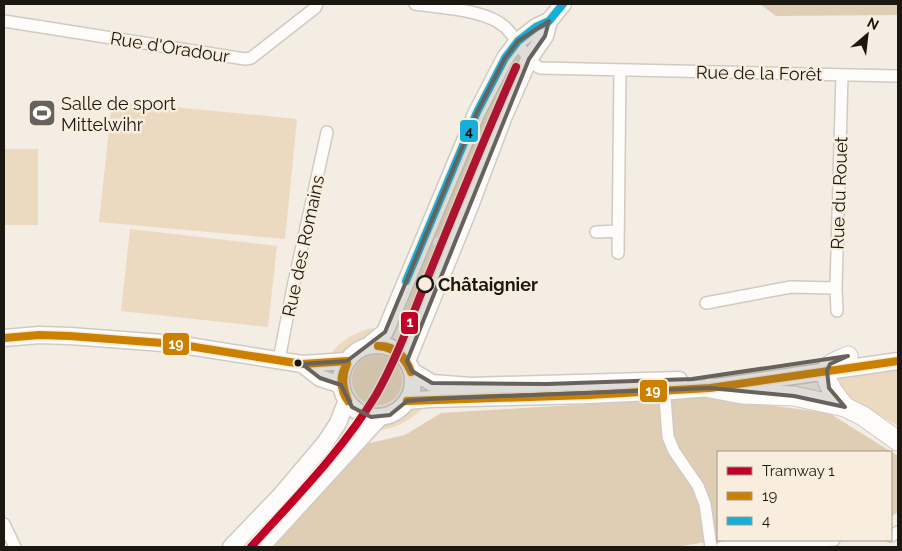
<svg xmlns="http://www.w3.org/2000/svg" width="902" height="551" font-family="Raleway,sans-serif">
<rect width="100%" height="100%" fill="#f3ede4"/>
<path fill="#ebdac0" d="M516 54 522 60 454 230 451 229 446 241 431 235 481 114Z
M112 101 297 119 285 239 99 222Z
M4 149H38V225H4Z
M130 229 277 246 268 327 121 311Z
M432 244 443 248 408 331 398 327Z
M375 328 379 329C370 336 341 356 331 354 340 340 358 330 375 328Z
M352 380a25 25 0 1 1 50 0a25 25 0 1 1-50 0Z
M898 370V426L844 395 837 381 839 377Z
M425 406C410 421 395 429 374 431L378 423C395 419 407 408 425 406Z
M344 428 356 435 254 547H237Z"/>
<path fill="#dfceb4" d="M760 4H898V15L776 16Z
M705 397 829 413 898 456V512L891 517V452H718V540H732L706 542 676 547H272L366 444 405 435 441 413Z"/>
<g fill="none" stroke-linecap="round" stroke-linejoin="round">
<g stroke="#cfcbc4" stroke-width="14">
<path id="minor" d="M415 4C441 8 485 9 505 27 518 39 525 60 540 68L898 76
M4 21 245 59 251 58 315 8 317 4
M596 232 618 231
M618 253 620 70
M706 303 791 287 836 288
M837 311 836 288 842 75
M279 360 293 287 327 132
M664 385 668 437 674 451 698 486 705 504 711 547
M4 524 15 547
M891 536 898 532
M722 547 834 540"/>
</g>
<g stroke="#cfcbc4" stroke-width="19">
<path id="secondary" d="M4 338 39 335 70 336 176 344 302 364 347 361
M341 381a36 36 0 1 1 72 0a36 36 0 1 1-72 0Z
M368 346 385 332 477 112 505 58 518 41 536 27 549 21 563 4
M407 361 470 206 504 116 529 59 545 36 549 21
M302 364 320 378 341 385
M412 371 432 383 471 386 679 380
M407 401 430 399 589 395 673 391 710 388 898 361
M231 547 281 495 325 443 338 423 347 400
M261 547 380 417"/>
</g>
<g stroke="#cfcbc4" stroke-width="21">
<path id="trunk" d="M710 388 742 394 794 396 845 407 863 416 898 441
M845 407C838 398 818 377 830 365 834 361 843 359 848 356"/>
</g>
<use href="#minor" stroke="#fdfcfb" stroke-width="11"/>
<use href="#secondary" stroke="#fdfcfb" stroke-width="16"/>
<use href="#trunk" stroke="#fdfcfb" stroke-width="19"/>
<path stroke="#d3d1ce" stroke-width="1" d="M265 523 303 490"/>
<g stroke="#f9eede" stroke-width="11">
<path id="bus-1" d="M4 338 39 335 70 336 176 344 302 364 347 361
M378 346C394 347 405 358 411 372
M378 346C395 345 406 357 411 372
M347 364C341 377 343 388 348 401
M347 364C339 376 340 390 348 401
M407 401 589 395 710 388 898 361"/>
</g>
<g stroke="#f9eede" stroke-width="11">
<path id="bus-2" d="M406 281 477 112 505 58 518 41 536 27 549 21 563 4"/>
</g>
<use href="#bus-1" stroke="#cc8000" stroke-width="8"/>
<use href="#bus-2" stroke="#16afdc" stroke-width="8"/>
<g stroke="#f9eede" stroke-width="11">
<path id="tram-1" d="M251 547C295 498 342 451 376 395 396 360 410 321 425 284 455 211 484 138 516 67"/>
</g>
<use href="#tram-1" stroke="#c00027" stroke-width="8"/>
</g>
<path fill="#67625b" fill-opacity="0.2" stroke="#67625b" stroke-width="4" stroke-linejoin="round" d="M549 21 545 36 529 59 407 361 412 371 432 383 547 384 692 379 848 356 830 364 827 371 829 388 845 407 794 396 710 388 430 399 407 401 390 415 371 417 352 407 341 385 320 378 302 364 347 361 385 332 477 112 505 58 518 41Z"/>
<defs>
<g id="stadium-square" transform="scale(1.4375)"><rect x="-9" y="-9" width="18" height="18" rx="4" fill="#67625b" stroke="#f9eede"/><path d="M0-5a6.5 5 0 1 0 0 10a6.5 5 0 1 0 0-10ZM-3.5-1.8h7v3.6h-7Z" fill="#fff"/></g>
</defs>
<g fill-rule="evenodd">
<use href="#stadium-square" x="42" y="113"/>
</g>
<circle fill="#f9eede" stroke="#1b1711" stroke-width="2.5" cx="425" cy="284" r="8"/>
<circle fill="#1b1711" stroke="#f9eede" stroke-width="2" cx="298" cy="363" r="4.5"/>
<g text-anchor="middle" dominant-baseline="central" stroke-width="5" stroke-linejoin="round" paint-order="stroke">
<g font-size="18" fill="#1b1711" stroke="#f9eede">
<text transform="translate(170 47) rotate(9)">Rue d'Oradour</text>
<text transform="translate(759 73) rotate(1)">Rue de la Forêt</text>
<text transform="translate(839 193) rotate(-88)">Rue du Rouet</text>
<text transform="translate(303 246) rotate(-78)">Rue des Romains</text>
</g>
<g font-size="18" fill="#1b1711" stroke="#f9eede" text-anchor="start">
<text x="61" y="103">Salle de sport<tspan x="61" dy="21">Mittelwihr</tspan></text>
</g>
<g font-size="18" font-weight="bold" fill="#1b1711" stroke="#f9eede" text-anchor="start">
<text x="438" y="284">Châtaignier</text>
</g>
</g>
<g stroke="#f9eede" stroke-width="2">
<rect x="459" y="119" width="20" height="24" rx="5" fill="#16afdc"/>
<rect x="400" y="311" width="19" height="24" rx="5" fill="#c00027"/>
<rect x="162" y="332" width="28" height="24" rx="5" fill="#cc8000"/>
<rect x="639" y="379" width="29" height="24" rx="5" fill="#cc8000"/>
</g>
<g font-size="14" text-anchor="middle" font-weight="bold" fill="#fff">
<text x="410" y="327">1</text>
<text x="176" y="349">19</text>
<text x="653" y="396">19</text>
</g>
<g font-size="14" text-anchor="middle" font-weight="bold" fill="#111">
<text x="469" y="136">4</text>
</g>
<rect width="902" height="551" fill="none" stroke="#1b1711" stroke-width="10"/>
<rect x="717" y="451" width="175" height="90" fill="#f9eede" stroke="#a0988c"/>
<rect x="727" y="467" width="25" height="8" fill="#c00027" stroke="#a0988c"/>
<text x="762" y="476" font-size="15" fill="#1b1711">Tramway 1</text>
<rect x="727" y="492" width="25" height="8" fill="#cc8000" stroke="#a0988c"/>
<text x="762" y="501" font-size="15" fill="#1b1711">19</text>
<rect x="727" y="517" width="25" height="8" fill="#16afdc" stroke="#a0988c"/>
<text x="762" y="526" font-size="15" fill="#1b1711">4</text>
<g transform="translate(867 35) rotate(28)" stroke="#f9eede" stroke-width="4" paint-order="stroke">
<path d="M0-4L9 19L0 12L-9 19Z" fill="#1b1711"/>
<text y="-8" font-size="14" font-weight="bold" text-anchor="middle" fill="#1b1711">N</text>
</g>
</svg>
